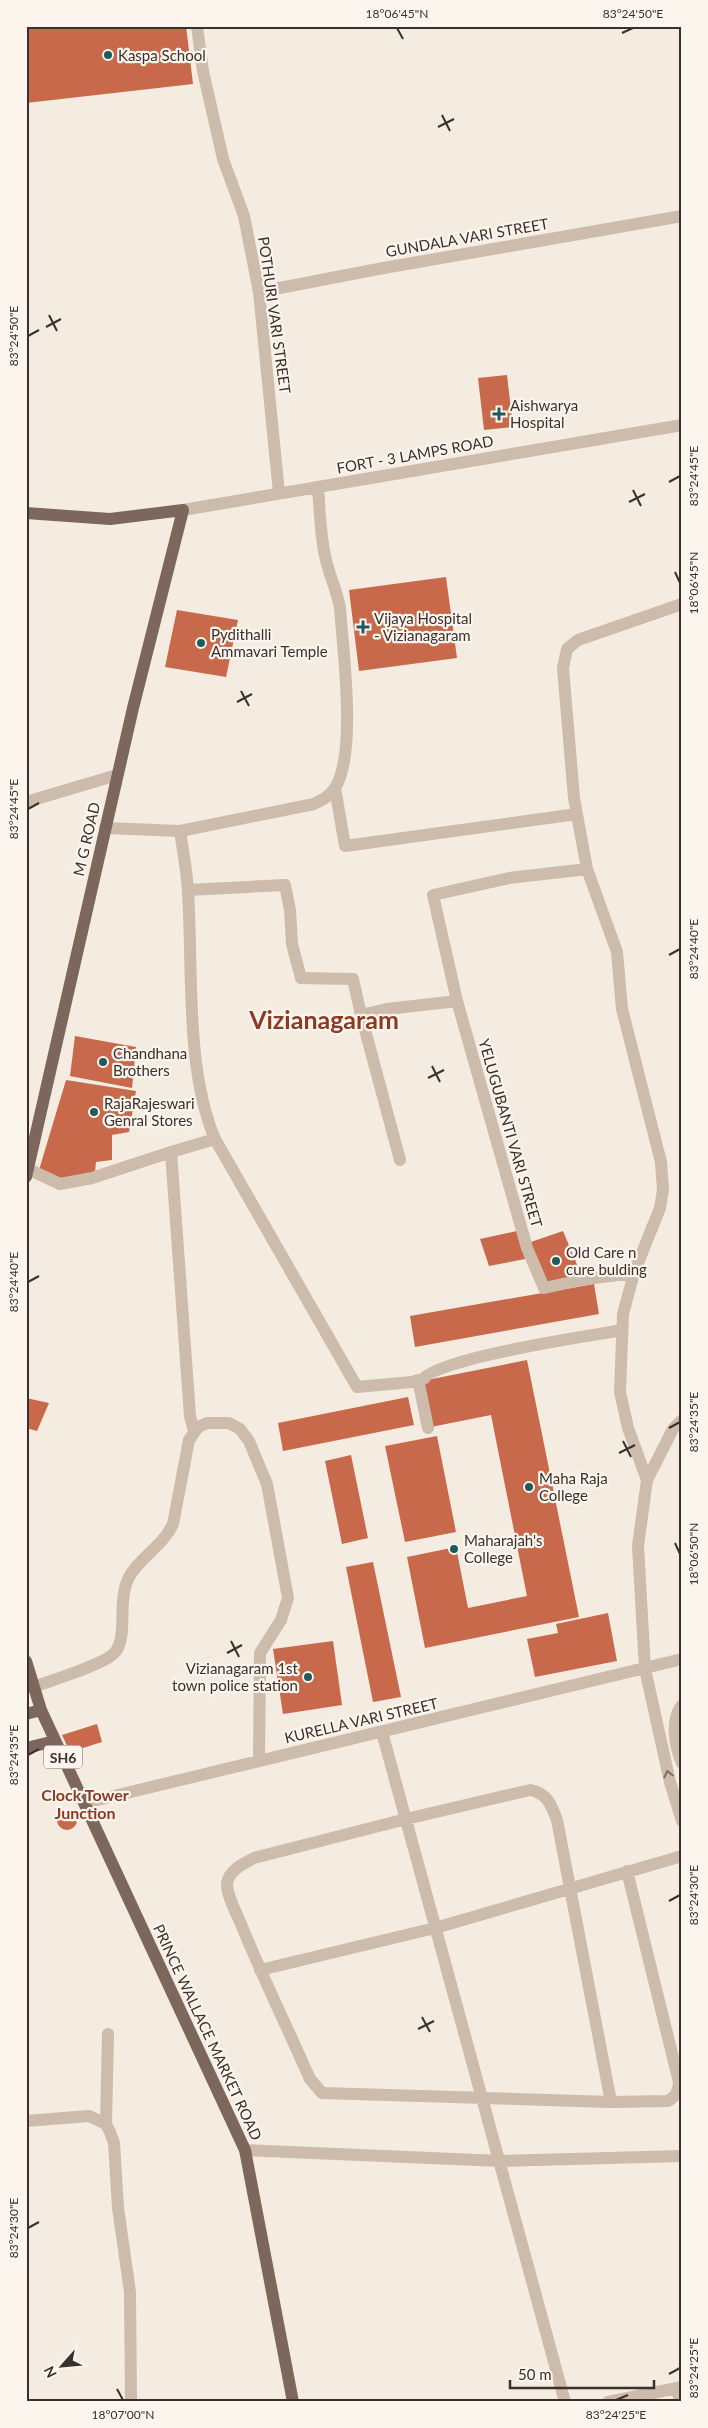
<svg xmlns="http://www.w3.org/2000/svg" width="708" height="2428" font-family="Lato,sans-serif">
<rect width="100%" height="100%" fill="#f4ebe1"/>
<path fill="#c8694b" d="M26 26H186L193 84 26 103Z
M507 375 513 427 484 430 478 378Z
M446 577 457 658 359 671 349 590Z
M177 610 238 620 226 677 165 667Z
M75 1036 136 1047 132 1088 70 1076Z
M66 1080 136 1091 129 1132 112 1135V1160L96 1162 95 1172 59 1182 39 1170Z
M517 1231 525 1259 489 1266 480 1239Z
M563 1231 583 1279 548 1285 528 1243Z
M594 1284 599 1314 415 1347 410 1316Z
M527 1360 579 1617 425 1648 407 1557 456 1547 468 1608 527 1596 491 1415 431 1427 422 1381Z
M408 1397 414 1425 283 1451 278 1423Z
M26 1398 49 1403 37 1431 26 1428Z
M437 1436 456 1532 405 1542 385 1446Z
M351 1455 368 1538 342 1544 325 1461Z
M373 1562 401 1697 373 1702 346 1567Z
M608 1613 617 1661 535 1677 527 1639 558 1633 556 1624Z
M333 1641 342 1705 283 1714 273 1649Z
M97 1724 102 1742 70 1752 62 1735Z
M57 1820a10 10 0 1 1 20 0a10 10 0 1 1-20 0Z"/>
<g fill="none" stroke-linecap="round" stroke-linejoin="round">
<path stroke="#cdbbac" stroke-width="12" d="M197 26 203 71 223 159 244 216 259 292 279 493
M259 292 378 269 682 216
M183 510 682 425
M335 788 345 846 577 814
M26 802 117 775
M105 828 180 831 314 804C322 800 330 796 335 788 357 753 343 651 340 608 337 591 330 577 326 560 320 537 320 511 318 487
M180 831C183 851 187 871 188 892 193 969 185 1068 215 1139L357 1387 412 1382 425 1378
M587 869 509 878 433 895 457 1001 527 1248 544 1288 586 1279 634 1273
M188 890 285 885 290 910 292 944 301 978 353 979 361 1015
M400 1160 361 1015 387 1009 457 1001
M28 1169 60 1184 92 1178 171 1152
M682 1420 673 1429 647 1480 638 1546 645 1669 670 1782 682 1821
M428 1428 419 1384C428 1358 591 1336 622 1330
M194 1431 190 1416 171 1152 215 1139
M647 1480 628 1428 620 1392 623 1314 634 1273 660 1208 663 1190 661 1162 622 1009 617 952 587 869 574 798 563 668 567 649 578 640 682 604
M34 1687C52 1680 99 1666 112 1655 120 1649 121 1639 122 1630 123 1613 121 1593 129 1577 140 1557 163 1546 173 1524L189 1440 198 1427 207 1423H229L240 1429 249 1441 267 1484 288 1598 281 1620 260 1653 259 1761
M682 1705C670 1720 675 1747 682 1763
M382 1732 565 2402
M85 1803 682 1659
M260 1970 435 1928 682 1856
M611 2102 557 1820C551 1804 547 1793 530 1790L406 1819 254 1858C244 1863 228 1871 227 1884 227 1896 236 1912 241 1924 262 1976 287 2027 310 2079L322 2093 611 2102 668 2101C677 2096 678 2091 679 2082L627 1871
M26 2121 89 2116 106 2124 110 2132 114 2143 118 2208 130 2292 131 2402
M106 2124 108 2034
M245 2150 501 2161 682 2156
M676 2388 681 2402
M608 2402 682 2387"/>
<path stroke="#7d675c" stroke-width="12" d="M26 513 110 519 183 510 133 708 26 1177
M26 1661 41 1710 245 2150 293 2402
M26 1714 41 1710
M26 1748 55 1741"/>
</g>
<defs><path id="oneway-chevron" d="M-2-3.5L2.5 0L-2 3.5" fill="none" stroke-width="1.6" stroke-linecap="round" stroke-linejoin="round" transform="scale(1.25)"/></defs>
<use stroke="#7d6f65" href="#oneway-chevron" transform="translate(668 1774) rotate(-103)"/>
<path fill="none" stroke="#3b302b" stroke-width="2" d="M397 28 403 39M622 33 633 28M442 115 450 131M438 127 454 119M49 315 57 331M46 327 61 319M28 336 39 330M669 482 680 476M633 490 641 506M629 502 645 494M675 572 680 583M241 691 249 706M237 702 252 694M28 809 39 803M669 955 680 949M432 1066 440 1082M428 1078 444 1070M28 1282 39 1276M669 1428 680 1422M623 1441 631 1457M619 1453 635 1445M675 1543 680 1554M231 1641 239 1657M227 1653 242 1645M28 1755 39 1749M669 1901 680 1895M422 2017 430 2032M418 2029 434 2021M28 2228 39 2222M669 2374 680 2368M117 2389 123 2400M616 2400 628 2395"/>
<g fill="#1f5a5e" stroke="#fbf5ee" stroke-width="2">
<circle cx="108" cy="55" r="5"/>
<path d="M496.5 406.5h5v5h5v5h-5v5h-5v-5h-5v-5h5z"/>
<path d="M360.5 619.5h5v5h5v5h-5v5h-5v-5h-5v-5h5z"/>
<circle cx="201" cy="643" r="5"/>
<circle cx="103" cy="1062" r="5"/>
<circle cx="94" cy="1112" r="5"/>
<circle cx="556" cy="1261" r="5"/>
<circle cx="529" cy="1487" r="5"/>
<circle cx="454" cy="1549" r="5"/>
<circle cx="308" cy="1677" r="5"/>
</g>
<g text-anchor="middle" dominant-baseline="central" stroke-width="4.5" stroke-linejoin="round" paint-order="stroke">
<rect fill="#fbf5ee" stroke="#756b66" stroke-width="1" x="44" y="1745.5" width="38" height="23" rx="4"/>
<g font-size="14" font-weight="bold" fill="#3b302b">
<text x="63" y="1757">SH6</text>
</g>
<g font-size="15" fill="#3b302b" stroke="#fbf5ee" text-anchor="start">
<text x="118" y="55">Kaspa School</text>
<text x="510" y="405">Aishwarya<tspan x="510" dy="17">Hospital</tspan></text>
<text x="374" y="618">Vijaya Hospital<tspan x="374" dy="17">- Vizianagaram</tspan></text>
<text x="211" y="634">Pydithalli<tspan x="211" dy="17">Ammavari Temple</tspan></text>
<text x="113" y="1053">Chandhana<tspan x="113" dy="17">Brothers</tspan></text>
<text x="104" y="1103">RajaRajeswari<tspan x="104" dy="17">Genral Stores</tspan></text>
<text x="566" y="1252">Old Care n<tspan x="566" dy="17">cure bulding</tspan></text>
<text x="539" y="1478">Maha Raja<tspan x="539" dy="17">College</tspan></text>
<text x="464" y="1540">Maharajah's<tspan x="464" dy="17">College</tspan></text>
<text x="298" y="1668" text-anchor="end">Vizianagaram 1st<tspan x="298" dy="17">town police station</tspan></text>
</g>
<g font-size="15" fill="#3b302b" stroke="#fbf5ee">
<text transform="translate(467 237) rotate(-10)">GUNDALA VARI STREET</text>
<text transform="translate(275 315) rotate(82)">POTHURI VARI STREET</text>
<text transform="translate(415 454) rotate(-10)">FORT - 3 LAMPS ROAD</text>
<text transform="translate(86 839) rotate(-77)">M G ROAD</text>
<text transform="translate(511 1133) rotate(74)">YELUGUBANTI VARI STREET</text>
<text transform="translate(361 1720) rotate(-13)">KURELLA VARI STREET</text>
<text transform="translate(208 2032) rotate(65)">PRINCE WALLACE MARKET ROAD</text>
</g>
<g font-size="16" font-weight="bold" fill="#8c3b22" stroke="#fbf5ee">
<text x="85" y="1794">Clock Tower<tspan x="85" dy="18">Junction</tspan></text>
</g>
<g font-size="25" font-weight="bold" fill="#8c3b22" stroke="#fbf5ee">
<text x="324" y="1019">Vizianagaram</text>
</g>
</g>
<rect width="708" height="2428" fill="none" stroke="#fbf5ee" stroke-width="55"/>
<g transform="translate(62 2366) rotate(243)" stroke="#fbf5ee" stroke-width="4" paint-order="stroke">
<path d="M0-4L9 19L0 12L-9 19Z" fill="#3b302b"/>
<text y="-8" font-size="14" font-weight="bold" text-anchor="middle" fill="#3b302b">N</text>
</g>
<path d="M510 2380v8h144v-8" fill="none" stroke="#3b302b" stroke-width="2.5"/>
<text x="518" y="2380" font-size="15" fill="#3b302b" stroke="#fbf5ee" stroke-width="4" paint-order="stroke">50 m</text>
<rect x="28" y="28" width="652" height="2372" fill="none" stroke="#3b302b" stroke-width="2"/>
<g font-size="12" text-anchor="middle" fill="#3b302b">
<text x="397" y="18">18°06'45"N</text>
<text x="633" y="18">83°24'50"E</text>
<text transform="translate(14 336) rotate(-90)" y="4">83°24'50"E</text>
<text transform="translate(694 476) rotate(-90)" y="4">83°24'45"E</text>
<text transform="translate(694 583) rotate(-90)" y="4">18°06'45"N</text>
<text transform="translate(14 809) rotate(-90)" y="4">83°24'45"E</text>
<text transform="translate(694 949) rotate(-90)" y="4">83°24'40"E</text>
<text transform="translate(14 1282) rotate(-90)" y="4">83°24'40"E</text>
<text transform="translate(694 1422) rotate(-90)" y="4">83°24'35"E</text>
<text transform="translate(694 1554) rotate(-90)" y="4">18°06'50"N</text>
<text transform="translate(14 1755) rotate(-90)" y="4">83°24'35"E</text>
<text transform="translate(694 1895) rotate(-90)" y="4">83°24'30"E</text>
<text transform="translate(14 2228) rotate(-90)" y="4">83°24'30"E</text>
<text transform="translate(694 2368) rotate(-90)" y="4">83°24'25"E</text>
<text x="123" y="2419">18°07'00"N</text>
<text x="616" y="2419">83°24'25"E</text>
</g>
</svg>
